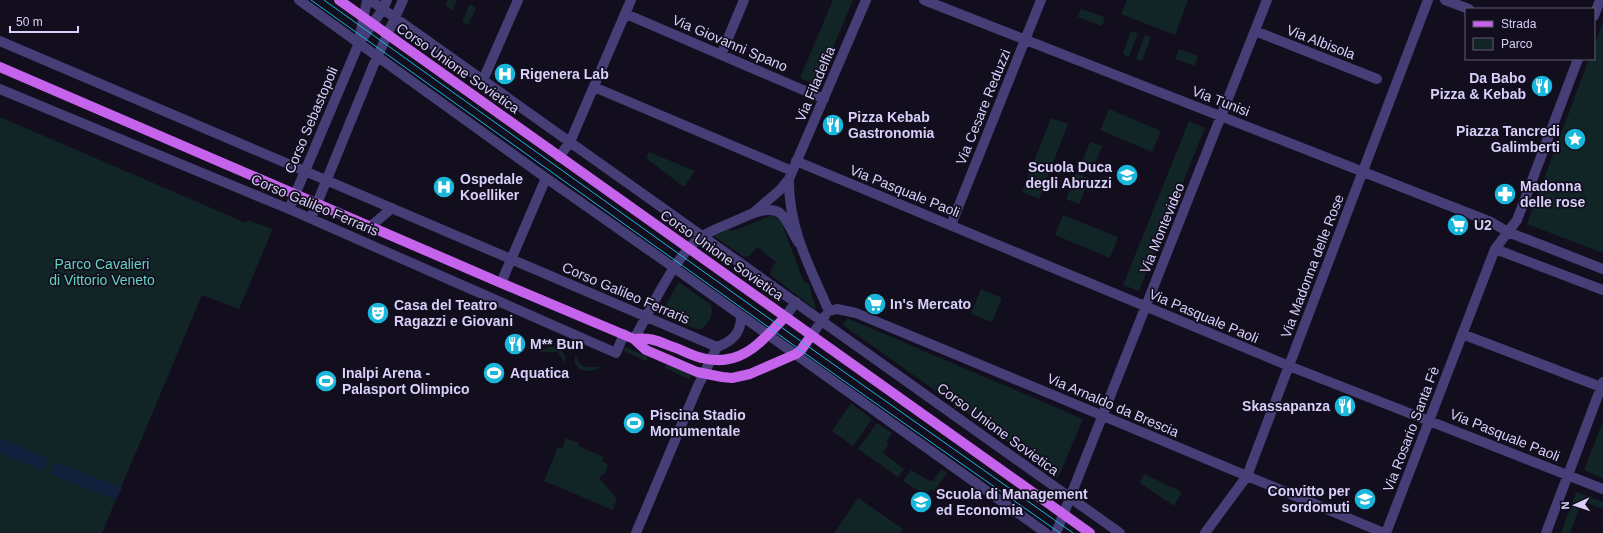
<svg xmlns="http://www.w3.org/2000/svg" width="1603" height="533" font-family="Arial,sans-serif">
<rect width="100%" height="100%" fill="#120e1d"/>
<path fill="#122526" d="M448 0H457L452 11 445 5Z
M833 0H853L817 86 800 78Z
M1127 0H1188L1175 35 1121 14Z
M470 4 476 8 468 25 462 22Z
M1081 9 1105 17 1102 26 1078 17Z
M1603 22V253L1527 224 1589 59H1594V46Z
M1131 31 1138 33 1129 57 1123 54Z
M1145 35 1151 37 1142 61 1136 59Z
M1179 49 1198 56 1195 66 1175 59Z
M1109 109 1161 131 1152 152 1100 130Z
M0 117 246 223 248 220 272 229 271 233 239 309 202 295 102 533H0Z
M1051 118 1068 124 1039 199 1022 192Z
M1189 121 1205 128 1139 291 1123 285Z
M1090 142 1102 146 1093 169 1081 164Z
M649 152 695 171 684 187 646 158Z
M1076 173 1089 179 1079 204 1066 199Z
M1063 215 1118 237 1110 258 1055 235Z
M770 216 776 217 781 221 803 280 809 284 816 310 771 275V269L776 262 757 247 750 256 744 257 714 236 727 229 733 231Z
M679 282 711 305C714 314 709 324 701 329H696L660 315Z
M981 289 1002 298 992 322 971 314Z
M847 318 1083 419 1058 478 843 325Z
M550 347C561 348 566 352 565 363L558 352H539L544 349Z
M625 347 648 357 646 361 624 351Z
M575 353C579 368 587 369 601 366 596 372 586 372 579 369L575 363Z
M666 364 691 375 689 379 665 368Z
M851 403 872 419 853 446 832 431Z
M1603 421V478L1584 470Z
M877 423 892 433 886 442 889 444 883 453 904 469 898 477 858 449Z
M566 438 579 443 578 446 604 457 602 461 608 464 605 473 599 478 617 499 613 510 544 481 558 447 562 448Z
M941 469 947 473 934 491 931 489 925 495 903 481 911 470 930 481 934 480Z
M1144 474 1182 492 1174 506 1140 483Z
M1576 492 1603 502V509L1582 501 1570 533H1561Z
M858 498 903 529 900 533H834Z"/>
<path fill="#121f3d" d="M0 438 48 459 43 471 0 453Z
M55 462 122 488 116 500 50 474Z"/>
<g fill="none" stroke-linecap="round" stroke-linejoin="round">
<path stroke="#453e77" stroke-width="10" d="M299 0 546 178 666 262 1046 533
M370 0 1120 533
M924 0 1491 222 1508 232 1603 269
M1445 0 1469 9
M626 14 824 99
M1594 16 1600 0
M1255 31 1377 79
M0 41 717 347
M359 41 367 0
M721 55 744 0
M483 80 518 0
M594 87 792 171
M0 89 289 209 616 353 624 334
M559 157 570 142 631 0
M796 161 1289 366 1603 489
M789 179C788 227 810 268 829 311
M289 209 359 43 383 9 387 0
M753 213 780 190 789 179 866 0
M311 218 374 64 403 0
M951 225 1041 0
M371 226 392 208
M1495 249 1603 290
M501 283 546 178
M829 311 837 309 856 313 1384 533
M785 317 796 302
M1462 334 1601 387
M811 336 825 316
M634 339C650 311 677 251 703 236 715 228 729 224 742 218 752 213 769 206 780 213 787 218 793 235 799 243
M717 347C733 341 741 333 741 316
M636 533 697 388 717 347
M1056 533 1267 0
M1205 533 1247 476 1428 0
M1386 533 1495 249 1517 220 1578 59
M1546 533 1603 382"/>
<path stroke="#c663ed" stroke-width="10" d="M339 0 1090 533
M0 67 501 283 634 339 646 350 697 372 722 377 732 378 750 374 796 354 801 350 811 336
M634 339C653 337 659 342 676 348 684 351 693 356 702 358 741 368 761 342 785 317"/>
<path stroke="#19b7dc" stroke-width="1" d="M311 0 820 364 1060 533
M324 0 823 357 1073 533"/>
</g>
<defs>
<g id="hospital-disc" transform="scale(1.15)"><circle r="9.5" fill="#19b7dc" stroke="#120e1d"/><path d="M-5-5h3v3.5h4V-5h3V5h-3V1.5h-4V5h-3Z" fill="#fff"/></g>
<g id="restaurant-disc" transform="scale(1.15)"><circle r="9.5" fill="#19b7dc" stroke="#120e1d"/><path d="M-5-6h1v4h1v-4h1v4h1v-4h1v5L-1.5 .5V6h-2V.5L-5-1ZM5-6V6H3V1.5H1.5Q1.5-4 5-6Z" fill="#fff"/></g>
<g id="sight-disc" transform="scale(1.15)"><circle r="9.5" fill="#19b7dc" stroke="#120e1d"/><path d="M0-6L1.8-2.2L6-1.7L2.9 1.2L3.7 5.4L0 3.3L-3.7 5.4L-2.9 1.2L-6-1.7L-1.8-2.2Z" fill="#fff"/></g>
<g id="school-disc" transform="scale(1.15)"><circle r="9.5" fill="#19b7dc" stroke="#120e1d"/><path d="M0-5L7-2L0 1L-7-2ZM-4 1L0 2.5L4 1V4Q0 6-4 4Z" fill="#fff"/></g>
<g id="pharmacy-disc" transform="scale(1.15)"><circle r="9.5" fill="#19b7dc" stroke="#120e1d"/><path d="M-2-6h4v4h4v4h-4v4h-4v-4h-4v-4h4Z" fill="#fff"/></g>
<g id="supermarket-disc" transform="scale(1.15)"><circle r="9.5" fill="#19b7dc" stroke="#120e1d"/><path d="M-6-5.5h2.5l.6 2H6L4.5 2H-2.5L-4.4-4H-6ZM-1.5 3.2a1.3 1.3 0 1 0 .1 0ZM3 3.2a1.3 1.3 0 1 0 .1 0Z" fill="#fff"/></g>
<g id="theatre-disc" transform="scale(1.15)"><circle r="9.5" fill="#19b7dc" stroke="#120e1d"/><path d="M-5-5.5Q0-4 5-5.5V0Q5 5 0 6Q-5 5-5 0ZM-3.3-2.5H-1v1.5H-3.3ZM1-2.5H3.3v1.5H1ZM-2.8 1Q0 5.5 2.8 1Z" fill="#fff"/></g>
<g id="stadium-disc" transform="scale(1.15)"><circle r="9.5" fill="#19b7dc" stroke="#120e1d"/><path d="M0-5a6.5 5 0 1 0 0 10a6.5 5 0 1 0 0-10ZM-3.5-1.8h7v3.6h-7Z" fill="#fff"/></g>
<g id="university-disc" transform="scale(1.15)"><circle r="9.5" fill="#19b7dc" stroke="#120e1d"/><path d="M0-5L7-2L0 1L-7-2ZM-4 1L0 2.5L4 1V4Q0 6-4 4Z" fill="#fff"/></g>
</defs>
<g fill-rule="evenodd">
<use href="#hospital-disc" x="505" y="74"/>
<use href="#restaurant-disc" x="1542" y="86"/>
<use href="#restaurant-disc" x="833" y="125"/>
<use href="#sight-disc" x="1575" y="139"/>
<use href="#school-disc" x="1127" y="175"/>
<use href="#hospital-disc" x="444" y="187"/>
<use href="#pharmacy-disc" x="1505" y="194"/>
<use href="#supermarket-disc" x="1458" y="225"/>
<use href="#supermarket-disc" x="875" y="304"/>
<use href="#theatre-disc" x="378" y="313"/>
<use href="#restaurant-disc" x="515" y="344"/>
<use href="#stadium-disc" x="494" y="373"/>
<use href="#stadium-disc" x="326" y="381"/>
<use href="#restaurant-disc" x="1345" y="406"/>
<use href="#stadium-disc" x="634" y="423"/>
<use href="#school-disc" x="1365" y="499"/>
<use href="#university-disc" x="921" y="502"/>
</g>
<g text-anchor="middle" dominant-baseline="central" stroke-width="3.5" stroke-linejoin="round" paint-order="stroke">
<g font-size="14" fill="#d8cffa" stroke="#120e1d">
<text transform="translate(1321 42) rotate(21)">Via Albisola</text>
<text transform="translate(730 43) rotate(23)">Via Giovanni Spano</text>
<text transform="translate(458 68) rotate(35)">Corso Unione Sovietica</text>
<text transform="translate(815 84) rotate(-67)">Via Filadelfia</text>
<text transform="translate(1221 101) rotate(21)">Via Tunisi</text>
<text transform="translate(983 107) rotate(-68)">Via Cesare Reduzzi</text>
<text transform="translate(311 120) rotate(-67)">Corso Sebastopoli</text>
<text transform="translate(905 191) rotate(22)">Via Pasquale Paoli</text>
<text transform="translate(315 205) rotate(23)">Corso Galileo Ferraris</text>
<text transform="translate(1162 228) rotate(-68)">Via Montevideo</text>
<text transform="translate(722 255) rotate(35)">Corso Unione Sovietica</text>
<text transform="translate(1312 266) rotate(-69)">Via Madonna delle Rose</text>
<text transform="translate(626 293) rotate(23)">Corso Galileo Ferraris</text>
<text transform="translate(1204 316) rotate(23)">Via Pasquale Paoli</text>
<text transform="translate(1113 405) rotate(23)">Via Arnaldo da Brescia</text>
<text transform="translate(998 429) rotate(36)">Corso Unione Sovietica</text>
<text transform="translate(1411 429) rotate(-69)">Via Rosario Santa Fè</text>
<text transform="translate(1505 435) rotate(22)">Via Pasquale Paoli</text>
</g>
<g font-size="14" font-weight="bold" fill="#d8cffa" stroke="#120e1d" text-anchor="start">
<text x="520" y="74">Rigenera Lab</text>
<text x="1526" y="78" text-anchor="end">Da Babo<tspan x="1526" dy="16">Pizza &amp; Kebab</tspan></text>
<text x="848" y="117">Pizza Kebab<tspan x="848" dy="16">Gastronomia</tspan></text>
<text x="1560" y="131" text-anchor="end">Piazza Tancredi<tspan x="1560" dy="16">Galimberti</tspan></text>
<text x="1112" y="167" text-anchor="end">Scuola Duca<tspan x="1112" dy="16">degli Abruzzi</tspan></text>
<text x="460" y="179">Ospedale<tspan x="460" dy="16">Koelliker</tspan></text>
<text x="1520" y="186">Madonna<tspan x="1520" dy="16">delle rose</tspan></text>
<text x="1474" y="225">U2</text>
<text x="890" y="304">In's Mercato</text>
<text x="394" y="305">Casa del Teatro<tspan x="394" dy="16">Ragazzi e Giovani</tspan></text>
<text x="530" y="344">M** Bun</text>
<text x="342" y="373">Inalpi Arena -<tspan x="342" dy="16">Palasport Olimpico</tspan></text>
<text x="510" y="373">Aquatica</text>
<text x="1330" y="406" text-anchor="end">Skassapanza</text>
<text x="650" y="415">Piscina Stadio<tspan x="650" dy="16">Monumentale</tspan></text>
<text x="1350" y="491" text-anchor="end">Convitto per<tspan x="1350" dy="16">sordomuti</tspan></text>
<text x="936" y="494">Scuola di Management<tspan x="936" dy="16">ed Economia</tspan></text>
</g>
<g font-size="14" fill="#64d1bf" stroke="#120e1d">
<text x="102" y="264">Parco Cavalieri<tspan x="102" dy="16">di Vittorio Veneto</tspan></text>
</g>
</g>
<rect x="1465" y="8" width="130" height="52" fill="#120e1d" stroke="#615b75"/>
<rect x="1473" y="21" width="20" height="6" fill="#c663ed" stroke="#615b75"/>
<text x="1501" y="28" font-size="12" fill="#d8cffa">Strada</text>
<rect x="1473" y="38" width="20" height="12" fill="#122526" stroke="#615b75"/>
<text x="1501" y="48" font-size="12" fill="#d8cffa">Parco</text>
<g transform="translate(1575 505) rotate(267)" stroke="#120e1d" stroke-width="3" paint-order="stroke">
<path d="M0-3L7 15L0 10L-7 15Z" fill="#d8cffa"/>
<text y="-6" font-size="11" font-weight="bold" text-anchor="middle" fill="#d8cffa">N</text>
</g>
<path d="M10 26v6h68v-6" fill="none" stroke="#d8cffa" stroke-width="2"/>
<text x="16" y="26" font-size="12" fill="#d8cffa" stroke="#120e1d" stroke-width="3" paint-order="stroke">50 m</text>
</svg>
